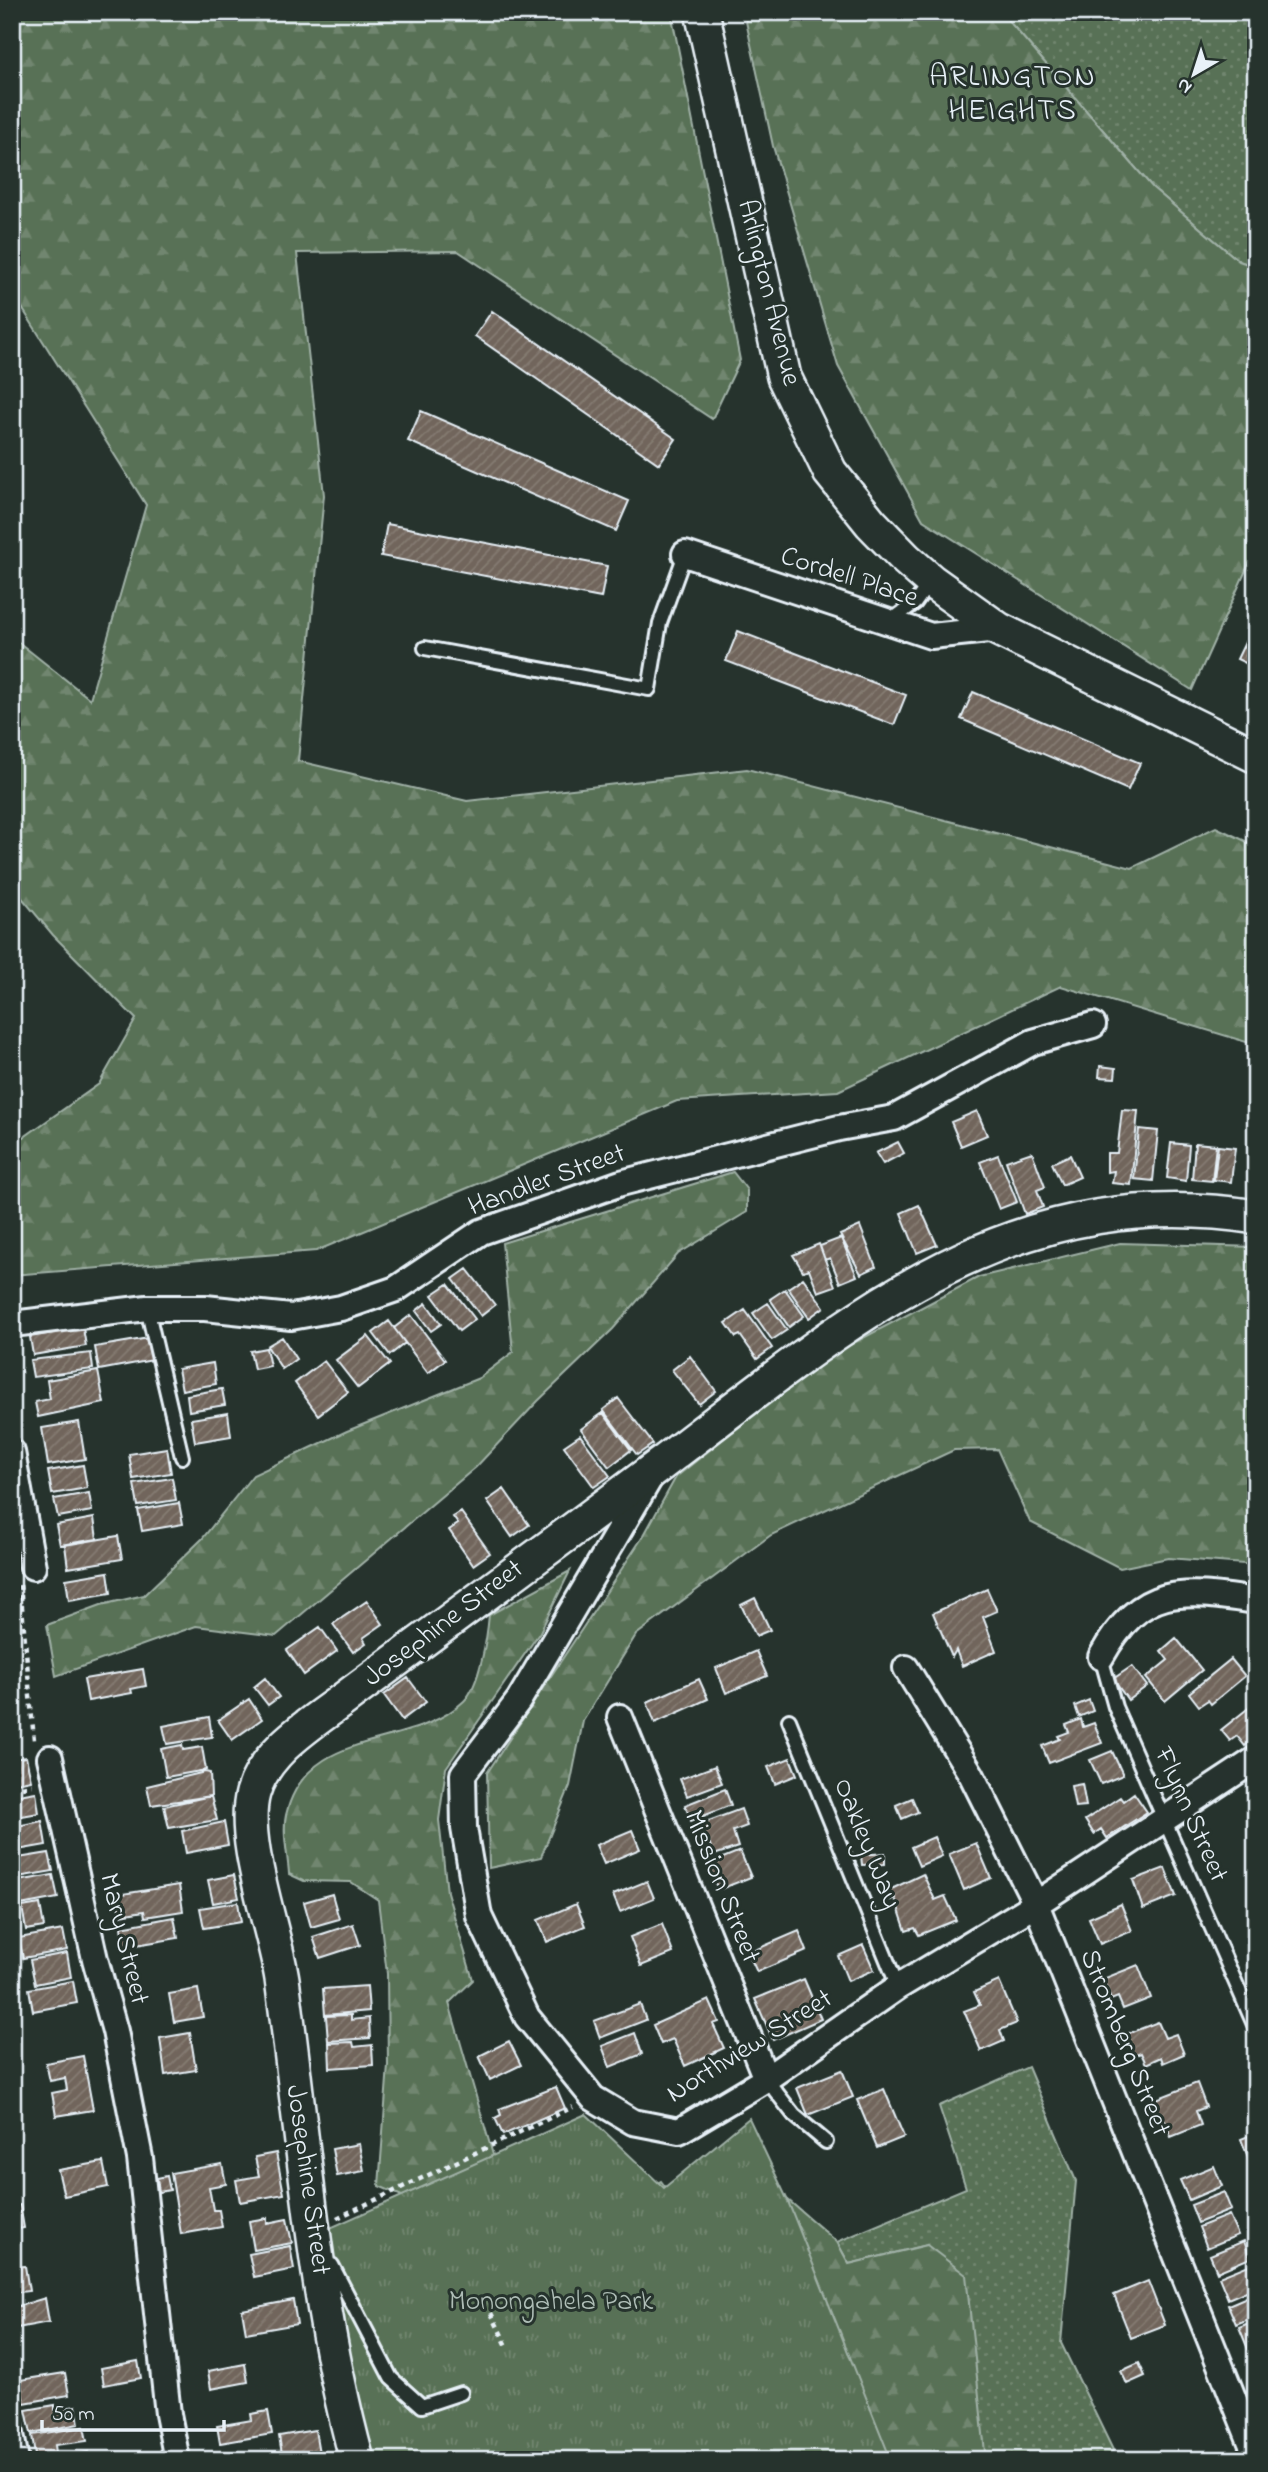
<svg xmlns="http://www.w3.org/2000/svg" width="1268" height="2472" font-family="'Indie Flower',sans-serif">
<defs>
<pattern id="grass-dots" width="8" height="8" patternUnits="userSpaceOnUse" patternTransform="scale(1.75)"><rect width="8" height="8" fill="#597156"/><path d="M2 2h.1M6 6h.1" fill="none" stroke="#71866f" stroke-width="1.8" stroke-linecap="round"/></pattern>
<pattern id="forest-firs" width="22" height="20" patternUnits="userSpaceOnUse" patternTransform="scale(1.75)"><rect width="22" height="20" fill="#597156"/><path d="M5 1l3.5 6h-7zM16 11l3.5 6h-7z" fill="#71866f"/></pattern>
<pattern id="park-tufts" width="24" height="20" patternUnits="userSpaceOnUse" patternTransform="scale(1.75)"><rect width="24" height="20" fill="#597156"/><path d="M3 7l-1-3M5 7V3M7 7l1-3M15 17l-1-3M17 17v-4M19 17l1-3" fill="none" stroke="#71866f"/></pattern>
<pattern id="building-hatch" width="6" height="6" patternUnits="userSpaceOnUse" patternTransform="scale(1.75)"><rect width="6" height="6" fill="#71655b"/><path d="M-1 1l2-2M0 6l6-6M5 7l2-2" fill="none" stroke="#857c73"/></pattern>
</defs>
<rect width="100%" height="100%" fill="#26332d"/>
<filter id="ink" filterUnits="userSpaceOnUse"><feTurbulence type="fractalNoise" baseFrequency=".0143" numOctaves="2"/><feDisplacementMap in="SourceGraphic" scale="14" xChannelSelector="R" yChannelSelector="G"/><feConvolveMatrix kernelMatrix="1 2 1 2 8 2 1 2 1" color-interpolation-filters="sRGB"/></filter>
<g filter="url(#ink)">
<path fill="url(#grass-dots)" stroke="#a0b1a7" stroke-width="2" d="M1001 12H1256V267L1239 261 1153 188Z
M1028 2067 1076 2181 1061 2343 1113 2450 1109 2460H991L985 2453 927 2245 849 2264 837 2242 966 2188 939 2106Z"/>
<path fill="url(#forest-firs)" stroke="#a0b1a7" stroke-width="2" d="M12 12H671L740 360 712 419 458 251 297 253 324 495 298 761 467 801 747 769 1132 868 1216 827 1256 846V1050L1250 1043 1061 986 838 1091 677 1101 316 1251 12 1275V1129L24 1137 99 1084 136 1019 53 935 12 886V637L90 699 146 505 12 292Z
M744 12H1001L1153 188 1239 261 1256 267V548L1192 690 923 520 838 366 773 146Z
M733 1172 747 1190V1212L678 1254 613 1329 538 1401 476 1467 276 1636 196 1626 56 1676 47 1625 101 1605 144 1595 202 1539 253 1475 347 1431 479 1378 513 1352 502 1243Z
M1120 1243 1256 1247V1565L1168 1558 1120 1568 1030 1522 997 1449 954 1450 771 1535 636 1635 583 1721 570 1786 541 1857 489 1868 487 1773 644 1535 676 1477 825 1358 979 1277Z
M570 1571 540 1632 446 1768 439 1820 447 1892 473 1980 449 2003 493 2155 585 2222 661 2181 711 2248 787 2199 837 2242 849 2264 927 2245 966 2275 985 2452 991 2460H628L409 2199 379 2186 388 2065 387 1974 378 1900 351 1882 304 1881 289 1874C288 1856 282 1832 286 1815 308 1724 410 1753 464 1701 480 1685 487 1637 489 1615Z"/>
<path fill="url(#park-tufts)" stroke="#a0b1a7" stroke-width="2" d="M586 2114 664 2188 749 2118 787 2199 891 2460H375L353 2394 330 2228Z"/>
<path fill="url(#building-hatch)" stroke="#e8f1f8" stroke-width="2" d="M492 311 676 439 659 464 475 336Z
M421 411 629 501 616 531 408 441Z
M387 524 607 566 601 598 381 556Z
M738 631 906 695 894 725 726 661Z
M1250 632 1256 635V668L1237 659Z
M973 692 1140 763 1128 790 961 719Z
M1100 1066 1116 1068 1115 1078 1099 1077Z
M1122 1110 1138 1111 1131 1185 1112 1183 1114 1171 1107 1172V1153H1117Z
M977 1111 987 1135 961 1146 951 1122Z
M1139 1129 1158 1131 1153 1181 1134 1179Z
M898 1142 904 1153 883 1164 876 1153Z
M1171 1143 1189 1145 1186 1181 1167 1178Z
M1195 1143 1216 1145 1212 1181 1192 1179Z
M1218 1146 1235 1148 1231 1182 1214 1180Z
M1032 1152 1045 1187 1037 1190 1043 1207 1025 1214 1006 1161Z
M998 1155 1017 1202 999 1209 980 1162Z
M1070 1155 1080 1177 1062 1185 1052 1163Z
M919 1205 937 1245 917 1253 901 1213Z
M860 1226 876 1267 861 1274 840 1235Z
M841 1238 857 1276 840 1283 830 1258 825 1260 820 1246Z
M819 1244 835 1286 818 1292 809 1269 803 1271 793 1255Z
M467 1269 495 1305 481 1316 453 1279Z
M803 1278 824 1307 809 1318 788 1288Z
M448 1284 475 1319 459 1331 432 1295Z
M785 1289 804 1316 789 1327 770 1299Z
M426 1303 441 1324 431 1331 416 1311Z
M768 1303 787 1330 772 1340 753 1313Z
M745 1310 772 1348 757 1359 740 1335 736 1337 726 1323Z
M411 1315 445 1360 428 1373 394 1328Z
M389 1321 405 1343 390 1355 373 1333Z
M83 1328 86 1346 33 1355 30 1337Z
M368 1336 390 1364 358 1388 336 1360Z
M282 1337 296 1359 282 1369 267 1346Z
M149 1338 153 1360 99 1370 95 1347Z
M266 1348 270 1366 254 1369 250 1351Z
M91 1353 93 1369 33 1377 30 1360Z
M690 1356 716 1391 699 1404 672 1370Z
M324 1361 348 1392 318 1415 295 1383Z
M213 1363 216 1384 182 1390 178 1369Z
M98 1371 104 1403 38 1417 35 1402 50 1399 47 1380Z
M222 1389 225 1405 189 1411 187 1395Z
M618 1398 653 1444 637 1455 603 1410Z
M228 1413 231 1436 195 1442 191 1419Z
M603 1413 631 1450 609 1467 581 1429Z
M79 1422 85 1459 48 1465 42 1428Z
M580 1435 610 1476 594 1487 564 1446Z
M167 1448 171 1473 133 1479 129 1454Z
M83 1465 87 1488 52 1494 48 1471Z
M172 1478 176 1500 138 1506 134 1484Z
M504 1489 529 1525 512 1537 487 1501Z
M89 1493 92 1511 58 1517 54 1499Z
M179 1503 183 1524 142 1531 138 1510Z
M461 1512 490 1553 473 1565 449 1530 458 1524 453 1517Z
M94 1518 97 1539 60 1545 56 1525Z
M118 1536 122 1559 68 1568 65 1545Z
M108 1572 111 1593 69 1600 66 1579Z
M987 1589 997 1611 983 1617 996 1651 962 1666 956 1650 952 1657 933 1613Z
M755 1598 770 1630 756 1636 741 1605Z
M367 1601 383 1624 363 1638 366 1643 353 1652 333 1624Z
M320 1627 337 1651 304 1675 287 1650Z
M1176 1638 1202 1670 1165 1701 1146 1678 1168 1660 1161 1651Z
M756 1651 767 1676 726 1693 716 1668Z
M1231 1659 1245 1676 1211 1704 1208 1700 1199 1706 1189 1693Z
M1132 1666 1147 1686 1128 1700 1113 1679Z
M143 1669 146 1686 131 1689 132 1693 88 1701 84 1679Z
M265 1678 279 1697 268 1705 254 1687Z
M408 1678 426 1702 402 1720 384 1695Z
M699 1679 708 1699 655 1723 647 1702Z
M249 1699 262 1719 232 1740 218 1720Z
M1089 1700 1093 1711 1079 1717 1075 1706Z
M1256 1702V1737L1245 1746 1237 1736 1230 1741 1221 1730Z
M209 1717 212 1737 167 1744 163 1726Z
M1081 1719 1083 1727 1094 1723 1102 1743 1049 1763 1042 1746 1060 1739 1058 1736 1069 1732 1066 1725Z
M182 1745 183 1750 202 1747 206 1770 166 1777 161 1749Z
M1112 1751 1123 1775 1101 1784 1090 1760Z
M26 1757 31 1780 12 1784V1759Z
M790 1758 797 1775 775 1784 768 1767Z
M715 1766 722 1783 687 1796 680 1779Z
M205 1772 210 1773 211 1796 151 1805 147 1786Z
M1082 1784 1086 1806 1075 1807 1071 1786Z
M725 1789 731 1805 691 1821 685 1805Z
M36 1792 39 1813 16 1817 13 1796Z
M1134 1793 1147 1812 1107 1838 1101 1829 1094 1834 1085 1820 1120 1797 1123 1801Z
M211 1796 217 1820 169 1828 164 1806Z
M912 1798 918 1812 902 1819 896 1805Z
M741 1809 747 1826 733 1831 738 1847 714 1855 709 1842 699 1846 692 1827Z
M42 1821 46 1845 12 1851V1827Z
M224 1822 228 1845 186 1853 182 1831Z
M632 1830 640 1849 604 1864 596 1845Z
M934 1837 942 1856 919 1866 911 1847Z
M976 1843 991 1878 964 1890 949 1854Z
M740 1851 751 1877 718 1890 708 1864Z
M49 1853 53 1871 12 1878V1859Z
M885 1853V1864L862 1865 861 1855Z
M1165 1868 1176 1896 1143 1909 1133 1880Z
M923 1874 935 1900 945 1896 956 1920 919 1935 915 1928 906 1931 895 1898 890 1900 885 1892Z
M53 1875 58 1898 15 1906 12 1882Z
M234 1875 239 1898 213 1903 208 1880Z
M647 1881 654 1898 620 1912 613 1895Z
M179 1885 183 1911 145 1917 144 1911 120 1915 116 1895Z
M332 1894 339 1919 311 1927 304 1902Z
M238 1902 241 1922 204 1928 200 1908Z
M40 1904 44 1927 26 1930 22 1907Z
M576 1904 585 1926 547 1942 538 1920Z
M1121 1904 1132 1931 1100 1944 1089 1918Z
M174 1917 178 1938 124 1947 121 1927Z
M353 1924 360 1945 320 1958 313 1937Z
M662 1924 673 1953 641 1966 630 1937Z
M63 1930 67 1950 23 1958 19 1938Z
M799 1931 807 1951 757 1972 748 1953Z
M863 1945 874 1970 848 1981 838 1956Z
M67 1953 71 1977 35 1984 30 1960Z
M1138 1965 1151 1998 1123 2009 1118 1997 1111 2000 1103 1979Z
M804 1979 821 2019 773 2040 755 1999Z
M73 1981 77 2003 33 2011 29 1989Z
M999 1981 1017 2023 1000 2030 1004 2041 981 2051 964 2011 980 2005 974 1992Z
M367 1986 369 2011 325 2015 323 1989Z
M198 1989 203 2017 174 2022 169 1994Z
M709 2000 719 2022 713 2024 724 2048 685 2066 673 2039 661 2044 653 2025Z
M640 2004 646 2020 600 2038 594 2021Z
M351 2015V2020L369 2018 370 2038 328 2041 326 2016Z
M1158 2022 1165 2038 1176 2034 1184 2054 1163 2063 1161 2057 1146 2064 1141 2053 1133 2056 1124 2035Z
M190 2033 196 2070 165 2075 160 2038Z
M635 2033 642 2054 610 2067 602 2046Z
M509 2041 521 2065 490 2080 479 2056Z
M353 2042 354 2047 372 2045 373 2065 330 2068 329 2043Z
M83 2056 93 2110 56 2116 52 2093 67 2090 65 2078 50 2081 46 2063Z
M842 2070 853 2097 808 2115 797 2088Z
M1197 2083 1206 2107 1196 2111 1201 2125 1171 2137 1164 2119 1154 2124 1146 2103Z
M556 2087 565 2108 503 2135 495 2118 501 2115 499 2109Z
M884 2089 904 2137 877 2148 857 2100Z
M1256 2133V2166L1252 2167 1241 2139Z
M359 2144 364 2171 337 2176 332 2149Z
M276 2153 284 2194 240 2202 236 2180 259 2176 255 2157Z
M103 2162 108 2187 64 2196 58 2170Z
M222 2164 226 2184 209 2187 213 2210H219L222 2227 181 2234 171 2173Z
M1214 2166 1222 2186 1189 2200 1180 2180Z
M167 2176 170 2190 159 2192 157 2178Z
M1224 2192 1231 2210 1198 2223 1191 2205Z
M20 2205 24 2228 12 2230V2206Z
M1229 2215 1238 2235 1207 2248 1199 2227Z
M267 2218V2223L287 2219 292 2243 254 2250 249 2221Z
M1244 2241 1250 2258 1217 2272 1210 2255Z
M290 2246 294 2269 254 2277 249 2254Z
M1251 2264 1256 2287 1228 2299 1219 2277Z
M25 2266 29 2291 12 2293V2267Z
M1148 2281 1165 2325 1131 2338 1114 2295Z
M1256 2293V2316L1236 2324 1228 2305Z
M45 2298 49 2322 12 2329V2308Z
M293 2300 297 2324 246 2333 242 2310Z
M1256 2320V2345L1248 2349 1239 2327Z
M138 2361 141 2378 104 2385 101 2368Z
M1139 2363 1145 2376 1127 2384 1121 2371Z
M245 2364 248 2382 211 2389 208 2371Z
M65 2373 69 2395 24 2403 20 2380Z
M55 2405V2410L76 2406 79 2424 31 2433 26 2410Z
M268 2411 272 2434 220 2443 217 2426 252 2420 251 2414Z
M84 2427 87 2441 55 2445 56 2453 35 2456 32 2435Z
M315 2430 319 2453 283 2460 279 2436Z
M88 2452 89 2460H37Z"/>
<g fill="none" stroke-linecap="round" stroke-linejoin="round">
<g stroke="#e8f1f8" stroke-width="18">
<path id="lane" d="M889 622 915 603 930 582
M425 648 649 689 660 623 685 554
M147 1308 182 1457
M1256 1614V1656
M1101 1657 1115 1707 1256 2029
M789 1720 898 1987
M766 2079 794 2115 826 2142
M332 2265 391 2378 422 2406 461 2393
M12 2407 22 2460"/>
</g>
<g stroke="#e8f1f8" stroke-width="30">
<path id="street" d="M685 554 931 636 998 629
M12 1324 147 1308H205L291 1317 341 1308 396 1289 481 1232 621 1183 839 1128 894 1118 1033 1042 1093 1025
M12 1452 33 1567
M650 1478 519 1700 463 1774 464 1828 479 1916 527 2017 593 2098 633 2122 679 2131 766 2079 898 1987 1036 1904 1256 1759
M1101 1657C1142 1583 1182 1590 1256 1601
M906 1668 971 1774 1036 1904 1256 2455
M620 1717 766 2079
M50 1758 95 1959 115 2031 140 2158 168 2414 177 2460"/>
</g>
<g stroke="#e8f1f8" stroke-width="38">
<path id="secondary" d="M702 12 784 377 830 472 871 523 906 559 931 581 998 629 1256 756
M357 2460C314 2303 304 2140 282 1979 274 1927 240 1840 253 1793 266 1748 317 1720 352 1693 454 1617 556 1543 657 1467 843 1327 1004 1177 1256 1217"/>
</g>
<path stroke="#e8f1f8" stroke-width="4.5" stroke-dasharray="5 5" stroke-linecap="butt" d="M20 1585 34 1740
M12 1789 32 1785
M337 2218 573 2107
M491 2313 507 2346"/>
<use href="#lane" stroke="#26332d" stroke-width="12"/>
<use href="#street" stroke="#26332d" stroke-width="24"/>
<use href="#secondary" stroke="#26332d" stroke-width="33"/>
</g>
</g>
<g text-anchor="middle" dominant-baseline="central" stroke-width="6" stroke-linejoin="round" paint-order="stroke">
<g font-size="28" fill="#e8f1f8" stroke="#26332d">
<text transform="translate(768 293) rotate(76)">Arlington Avenue</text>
<text transform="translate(849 578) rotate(18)">Cordell Place</text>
<text transform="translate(547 1181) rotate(-20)">Handler Street</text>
<text transform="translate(444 1624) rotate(-37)">Josephine Street</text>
<text transform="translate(1190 1815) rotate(66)">Flynn Street</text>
<text transform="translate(866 1844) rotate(68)">Oakley Way</text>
<text transform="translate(721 1887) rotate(68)">Mission Street</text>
<text transform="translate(123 1939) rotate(76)">Mary Street</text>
<text transform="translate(1124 2043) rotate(68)">Stromberg Street</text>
<text transform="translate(750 2047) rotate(-32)">Northview Street</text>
<text transform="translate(307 2180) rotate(82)">Josephine Street</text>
</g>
<g font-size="28" fill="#afbeb7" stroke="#26332d">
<text x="551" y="2302">Monongahela Park</text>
</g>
<g font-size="30" letter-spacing="2" fill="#e8f1f8" stroke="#26332d">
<text x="1013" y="78">ARLINGTON<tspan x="1013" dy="34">HEIGHTS</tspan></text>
</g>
</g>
<rect width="1268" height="2472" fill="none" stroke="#26332d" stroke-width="42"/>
<rect x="21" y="21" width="1226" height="2430" fill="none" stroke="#e8f1f8" stroke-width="2.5" filter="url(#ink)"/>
<g transform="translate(1194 74) rotate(219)" stroke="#26332d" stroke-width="5" paint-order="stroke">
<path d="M0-5L12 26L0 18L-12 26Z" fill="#e8f1f8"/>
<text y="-10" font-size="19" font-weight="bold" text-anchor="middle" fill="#e8f1f8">N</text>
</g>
<path d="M42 2420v10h182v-10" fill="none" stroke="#e8f1f8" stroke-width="3.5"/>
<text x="52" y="2420" font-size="21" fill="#e8f1f8" stroke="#26332d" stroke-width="5" paint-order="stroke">50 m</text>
</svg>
